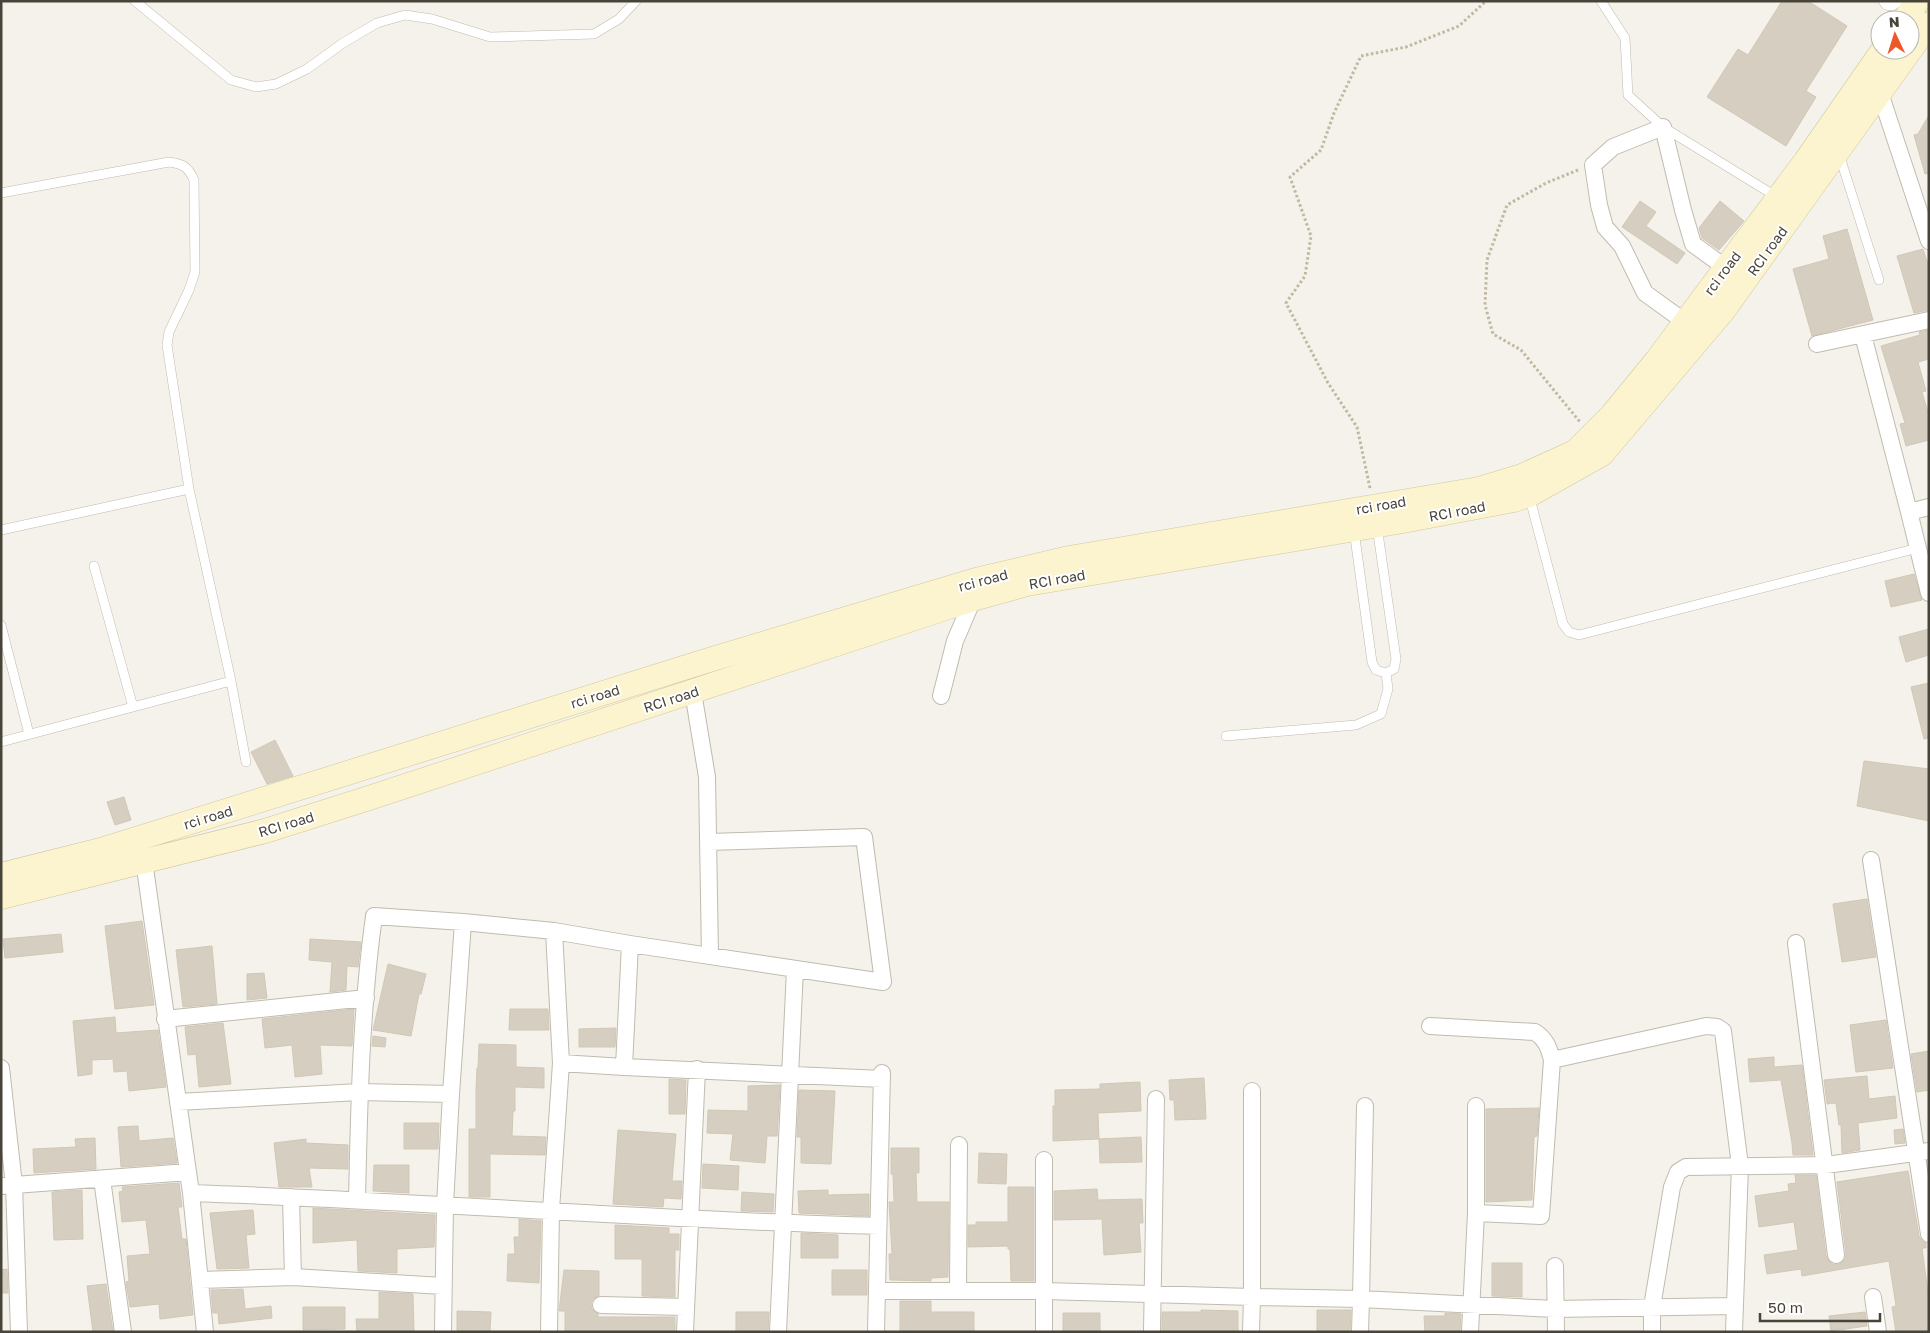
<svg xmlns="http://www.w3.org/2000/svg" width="1930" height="1333" font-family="'Golos Text',sans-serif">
<rect width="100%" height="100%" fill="#f5f2eb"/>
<path fill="#d6cfc1" stroke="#d0c8b5" d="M1782 1H1808L1847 26 1806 91 1816 97 1786 146 1707 97 1738 49 1748 55Z
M1929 115V173L1925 174 1914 135 1918 134Z
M1640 201 1656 212 1646 226 1685 253 1677 264 1622 227Z
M1720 201 1744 221 1719 250 1702 238 1699 228Z
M1847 229 1873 320 1812 336 1793 269 1829 259 1823 236Z
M1923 249 1929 268V310L1914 313 1897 256Z
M1929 330V359L1918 362 1926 391 1922 392 1929 416V440L1906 446 1900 424 1905 423 1881 346 1920 335 1919 332Z
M1914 574 1922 600 1891 607 1885 581Z
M1929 629V655L1906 662 1899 637Z
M1929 683V738L1924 739 1911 687Z
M275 740 293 776 267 784 251 752Z
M1864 761 1929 769V821L1857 806Z
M124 797 131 820 115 825 107 802Z
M1867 899 1876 957 1842 962 1833 904Z
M142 921 154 1005 115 1009 105 926Z
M61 934 63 952 5 958 3 939Z
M310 939 361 942 358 967 347 966 346 990 330 992 332 962 309 960Z
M212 946 217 1004 183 1007 176 950Z
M388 964 426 974 421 994H419L411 1036 373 1030Z
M264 973 267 998 247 1000V974Z
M354 1009 352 1046 320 1045 322 1074 295 1077 292 1045 265 1048 262 1019Z
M510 1009H548L549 1030H509Z
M115 1017 116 1033 158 1030 166 1087 129 1091 127 1071 114 1072 113 1059 92 1060V1074L78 1076 73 1021Z
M1886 1020 1893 1068 1856 1072 1850 1025Z
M223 1023 231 1084 199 1087 196 1054 188 1055 185 1027Z
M616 1028 615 1047H579V1029Z
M373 1036 386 1038 385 1047 372 1046Z
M479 1044 516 1045V1067L544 1068V1088L515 1087V1111H513L512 1136 546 1137 545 1155 490 1154V1197H469V1129H476V1089L477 1068H478Z
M1929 1051V1090L1917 1092 1911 1054Z
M1774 1057V1067L1802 1065 1813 1155H1793L1792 1143 1781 1080 1750 1082 1748 1059Z
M1867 1076 1869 1099 1895 1096 1897 1118 1858 1123 1860 1150 1842 1153 1841 1125H1839L1836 1103 1827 1104 1824 1080Z
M1204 1078 1206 1119 1175 1120 1174 1100H1170L1169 1080Z
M669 1079 686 1080 685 1114H669Z
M1140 1082 1141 1111 1098 1113 1099 1139 1053 1141V1106H1055V1090L1100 1089V1084Z
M780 1085 777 1136H767L765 1163 730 1160 733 1134 707 1133 708 1110 748 1111V1086Z
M799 1090 835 1091 831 1164 801 1163V1137H797Z
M1539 1108 1537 1136 1534 1137 1532 1200 1486 1202V1109Z
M404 1123H439L438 1149H404Z
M138 1126 139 1141 173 1138 177 1163 121 1167 118 1127Z
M1903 1129 1905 1143 1895 1144 1894 1130Z
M618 1130 676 1134 672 1181H682L681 1199 664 1198 663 1207 613 1204Z
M1141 1137 1142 1162 1100 1163 1099 1139Z
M95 1138 96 1169 34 1173 33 1149 76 1147 75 1139Z
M306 1139V1143L348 1145V1169L309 1168 312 1187H279L274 1143Z
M891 1148H919V1173H916L917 1202H949L948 1277 931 1278V1281L890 1280 889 1254H892L889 1202H894L893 1174H891Z
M979 1153 1007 1154 1006 1184 978 1183Z
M703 1164 739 1166 738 1190 702 1188Z
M374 1165H409V1193L373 1191Z
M1908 1171 1919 1236 1922 1241 1926 1243V1248H1922L1929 1300V1332H1896L1892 1307 1896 1306 1889 1261 1802 1276 1801 1269 1767 1274 1764 1255 1798 1250 1794 1222 1759 1227 1755 1196 1789 1191 1788 1184 1796 1183 1795 1175H1816L1826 1256 1832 1264 1838 1265 1845 1259 1846 1254 1837 1182Z
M179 1183 182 1207H178L182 1239H186L193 1315 160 1319 159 1304 130 1307 126 1282 129 1281 127 1256 150 1254 146 1220 122 1222 119 1192 123 1191 122 1187Z
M1008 1187H1034V1281H1011L1010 1249H1008V1246L968 1247V1225H976V1222H1008Z
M1097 1189 1098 1200 1142 1199 1143 1223H1139L1141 1252 1104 1255 1102 1219 1054 1220V1191Z
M82 1190 83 1239 54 1240 52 1192Z
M828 1190V1195L869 1194V1216L799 1213 798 1191Z
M742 1192 774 1194 773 1212 741 1211Z
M313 1208 435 1215 434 1247 397 1249V1273L358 1271 357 1240 313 1243Z
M253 1210 255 1234 246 1235 249 1268 217 1269 210 1213Z
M519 1219 541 1221 539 1283 507 1281 508 1254H515L514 1237H519Z
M615 1225 669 1228V1234H679V1250H675V1297L642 1296V1259H615Z
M801 1233 838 1235V1258H801Z
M1492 1263H1522V1297L1492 1296Z
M7 1269 8 1293H1V1270Z
M564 1270 599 1271V1296L593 1299 591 1304 592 1309 598 1314V1317H675V1332H565V1311H559Z
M832 1270H867V1295H832Z
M106 1284 113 1332H93L87 1286Z
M243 1289 245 1309 271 1306 272 1318 219 1324 218 1313H213L211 1290Z
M379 1292 413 1294 414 1332H357L356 1319H379Z
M900 1301H931V1312H974V1332H900Z
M303 1307H345V1329L303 1330Z
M1201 1310 1238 1311V1332H1162V1312H1201Z
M1317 1310H1351L1350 1332H1317Z
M457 1311 491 1312 490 1332 457 1331Z
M736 1312H769L768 1332H736Z
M1865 1312 1867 1326 1831 1331 1829 1316Z
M1063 1313H1100V1332H1063Z
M1445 1313 1461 1314 1460 1332H1425L1424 1316H1445Z"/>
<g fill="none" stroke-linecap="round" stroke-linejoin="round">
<g stroke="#c0bbae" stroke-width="10">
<path id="service" d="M135 1 231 80 256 87 276 84 307 69 343 43 377 23 405 15 432 19 490 37 594 34 619 19 636 1
M1601 1 1625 38 1628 95 1663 127 1777 197
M1883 1 1886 5 1892 6 1899 1
M1839 154 1879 280
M1 193 169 162C184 164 188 167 194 180L195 272 189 290 169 332 167 345 189 489
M1529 495 1563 624 1569 632 1579 635 1918 548
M1 530 189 489 231 681 246 762
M1354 530 1372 662 1376 670 1386 673 1394 669 1396 659 1377 526
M94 566 133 707
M1 625 29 734
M1226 736 1356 725 1381 714 1388 689 1386 673
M1 742 231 681"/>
</g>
<g stroke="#c0bbae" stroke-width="18">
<path id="minor" d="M1880 93 1929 241
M1685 322 1645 293 1622 246 1605 227 1599 205 1593 165 1613 147 1663 127 1683 210 1693 244 1726 268
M1863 335 1909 512 1929 507
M1817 344 1929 320
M1909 512 1929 593
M693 692 707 777 710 956
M941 696 955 641 973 599
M1871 860 1929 1234
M144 861 191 1193C420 1201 648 1220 878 1226
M1796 943 1836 1255
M165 1019 366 998
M1430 1026 1535 1032C1546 1039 1549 1048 1552 1060L1541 1216 1476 1213
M1552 1060 1706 1026 1717 1027 1723 1031 1740 1166 1734 1332
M561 1063 624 1067 630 944
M624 1067 882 1079
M1 1068 14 1185 19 1332
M1252 1091V1297L1361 1299 1360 1332
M178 1102 359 1092 451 1094 463 922
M1365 1106 1361 1299 1555 1309 1734 1306
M102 1179 123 1332
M1 1186 188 1172
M191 1193 205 1332
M291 1197 293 1277
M357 1200C359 1105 361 1010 374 916L463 922 554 931 630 944 883 982 864 837 709 842
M1555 1266 1556 1332
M200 1280 293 1277 443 1286
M877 1291H1045L1252 1297 1251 1332
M958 1291 959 1145
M1873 1297 1878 1332
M601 1305 686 1307
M443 1332 445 1205 451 1094
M549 1332 551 1210 561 1063 554 931
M685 1332 697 1069
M778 1332 795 969
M876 1332 882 1073
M1044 1332V1160
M1152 1332 1156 1099
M1470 1332 1476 1213V1106
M1652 1332V1307L1672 1187 1678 1172 1686 1167 1826 1165 1929 1151"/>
</g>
<g stroke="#d1c89e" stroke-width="25">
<path id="secondary" d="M1904 20 1918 1
M1 875 101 850 709 660 976 580 1069 558 1479 489 1522 476 1575 452 1612 415 1657 360 1805 162 1883 50
M1 897 265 831 369 798 973 599 1027 584 1403 521 1514 500 1529 495 1602 454 1723 311 1929 24"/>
</g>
<path stroke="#c0b8a0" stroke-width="3" stroke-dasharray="2.5 2.5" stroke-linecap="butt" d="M1578 170 1546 183 1507 205 1487 260 1485 305 1493 334 1521 350 1580 422
M1370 488 1357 427 1328 383 1286 303 1305 276 1311 236 1290 177 1321 150 1334 113 1361 56 1406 47 1459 26 1486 1"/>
<use href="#service" stroke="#fff" stroke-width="9"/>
<use href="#minor" stroke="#fff" stroke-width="16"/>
<use href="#secondary" stroke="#fbf4ce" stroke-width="24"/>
</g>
<g text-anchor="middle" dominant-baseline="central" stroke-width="4" stroke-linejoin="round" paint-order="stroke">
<g font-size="14" fill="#484439" stroke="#fff">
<text transform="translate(1767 251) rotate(-54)">RCI road</text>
<text transform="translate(1722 273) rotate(-53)">rci road</text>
<text transform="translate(1381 505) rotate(-10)">rci road</text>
<text transform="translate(1457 511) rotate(-11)">RCI road</text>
<text transform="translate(1057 579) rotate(-10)">RCI road</text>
<text transform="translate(983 580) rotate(-15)">rci road</text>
<text transform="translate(595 696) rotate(-17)">rci road</text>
<text transform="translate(671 699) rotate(-18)">RCI road</text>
<text transform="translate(208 817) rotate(-17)">rci road</text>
<text transform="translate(286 824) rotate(-17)">RCI road</text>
</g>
</g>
<rect width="1930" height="1333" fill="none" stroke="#484439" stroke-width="5"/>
<g transform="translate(1895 35) rotate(356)"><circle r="24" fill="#ffffff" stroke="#b6b4b0"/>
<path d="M0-4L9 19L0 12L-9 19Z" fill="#ec582a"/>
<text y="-8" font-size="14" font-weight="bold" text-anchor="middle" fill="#484439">N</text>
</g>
<path d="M1760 1313v8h120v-8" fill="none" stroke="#484439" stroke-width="2.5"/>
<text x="1768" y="1313" font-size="15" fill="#484439" stroke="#ffffff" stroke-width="4" paint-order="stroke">50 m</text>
</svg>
